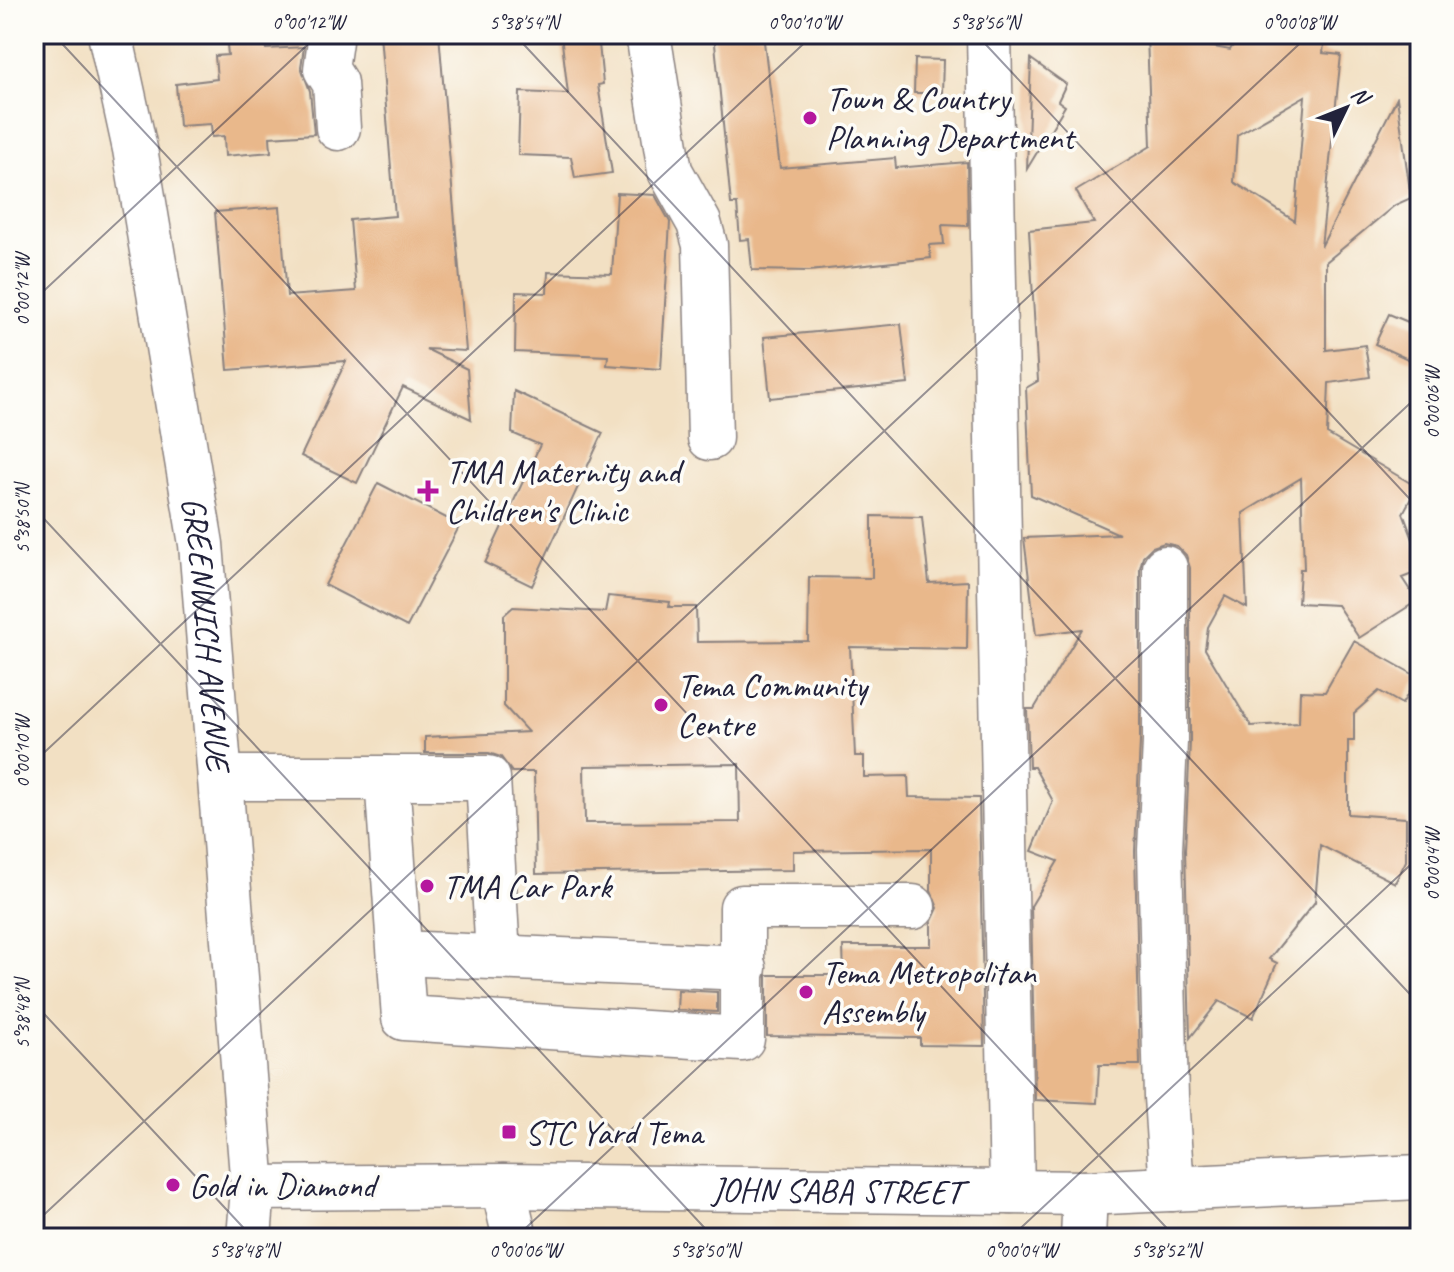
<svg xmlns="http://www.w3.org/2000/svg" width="1454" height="1272" font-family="Caveat,sans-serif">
<rect width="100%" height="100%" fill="#fdfcf7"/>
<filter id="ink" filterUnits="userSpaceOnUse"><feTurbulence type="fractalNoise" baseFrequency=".0125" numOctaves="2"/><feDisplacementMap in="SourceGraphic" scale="16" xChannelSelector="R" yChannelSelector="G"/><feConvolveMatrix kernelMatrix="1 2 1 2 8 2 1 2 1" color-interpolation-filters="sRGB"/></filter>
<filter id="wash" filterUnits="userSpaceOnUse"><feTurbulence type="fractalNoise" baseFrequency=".006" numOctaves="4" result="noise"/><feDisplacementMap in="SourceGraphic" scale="32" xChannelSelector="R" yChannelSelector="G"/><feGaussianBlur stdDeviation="1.8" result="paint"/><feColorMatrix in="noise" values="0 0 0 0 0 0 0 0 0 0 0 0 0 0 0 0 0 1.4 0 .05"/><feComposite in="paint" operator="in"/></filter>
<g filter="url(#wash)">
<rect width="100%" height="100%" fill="#f2e0c3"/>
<g id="blocks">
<path fill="#e9b88b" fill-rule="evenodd" d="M226 34H265L266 49 304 47 301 67 310 91 314 134 270 137 271 152 225 156 224 136 212 137 211 124 179 126 176 84 217 79 215 56 228 55Z
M380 34H439L466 351 426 349 467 369 471 419 403 387 357 483 301 456 346 361 228 370 215 212 280 207 287 296 356 291 350 220 395 216Z
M561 34H598L603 84 598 85 612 173 575 178 571 157 518 155 520 92 568 94Z
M714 34H763L780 168 895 158 896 168 967 162 968 226 942 225 944 244 929 245 931 258 809 271 752 270 749 239 740 240 737 204H731Z
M1240 34H1325L1323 53 1341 55 1321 247 1397 98 1411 198 1395 205 1326 262V350L1365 345 1370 377 1329 383 1327 434 1417 487 1403 513 1420 558V571L1402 578 1417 601 1359 638 1337 605 1298 603 1300 569H1304L1301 478 1243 513 1247 608 1225 596 1208 627 1205 649 1251 726 1299 723 1300 691 1325 692 1354 641 1418 677 1402 704 1379 691 1354 713V741H1348V814L1406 818V861L1395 883 1320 845 1315 902 1269 959 1277 963 1253 1018 1219 1001 1190 1038 1185 850 1190 742V568L1186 555 1177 546 1164 543 1152 547 1143 556 1140 568V741L1135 851 1140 1065H1099L1097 1103 1035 1100 1031 906 1058 861 1032 851 1053 801 1034 767H1029L1027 709H1034L1082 629 1036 635 1024 538 1119 534 1031 495 1026 388 1038 381 1029 230 1094 223 1076 191 1151 146 1147 35 1230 50ZM1305 96 1295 221 1234 182 1237 135Z
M915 59 943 60 942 93H914Z
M1031 59 1066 84 1058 101 1065 106 1027 169Z
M617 193 655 195 670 222 661 369 607 365 608 356 515 352 516 292 547 293 548 272 612 274Z
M1389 314 1420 327V343L1412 361 1375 344Z
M901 324 908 384 770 398 764 337Z
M514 391 603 433 532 586 485 563 540 445 512 433Z
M378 483 460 525 407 627 325 585Z
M872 516 922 517 929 583 968 581 967 649 850 647 855 756H864V777L908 776 909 797 979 798 984 1046 920 1045V1038L767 1036V975H844L843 946H931V923L938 908 931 891V849L793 851V870L536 874 534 772H512L501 757 489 753H425V737L528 732 504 706V615L513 607 605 612 608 596 670 602 669 607H696L697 642 808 641 809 577 872 578ZM739 764 740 822 585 823 584 766Z
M678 990 717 992V1012L677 1010Z"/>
</g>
</g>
<g filter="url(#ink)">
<use href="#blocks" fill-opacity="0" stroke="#8a817f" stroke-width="2"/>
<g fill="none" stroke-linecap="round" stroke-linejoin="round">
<g stroke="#8a817f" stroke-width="47">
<g id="minor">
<path id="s1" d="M110 34 135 149 201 544 253 1188 249 1238"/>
<path d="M331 34 326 69 335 83 338 128"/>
<path d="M648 34 670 171 699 223 705 245 710 438"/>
<path d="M989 34 1012 1192"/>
<path d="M1165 568V742L1160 850 1166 1097 1172 1189"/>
<path d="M220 778H488L498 957"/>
<path d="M387 778 404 1018 742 1039V907H913"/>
<path d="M400 953 744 968"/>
<path d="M503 1186 515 1238"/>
<path id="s2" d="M253 1188 503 1186 1085 1193 1420 1177"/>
<path d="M1083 1238 1085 1193"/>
</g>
</g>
<use href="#minor" stroke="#fff" stroke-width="44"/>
</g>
</g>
<path fill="none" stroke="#22223b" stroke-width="2" stroke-opacity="0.45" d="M53 34 1176 1238M514 34 1420 1005M976 34 1420 510M34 300 319 34M34 508 714 1238M34 762 814 34M34 1003 253 1238M34 1224 1310 34M515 1238 1420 394M1010 1238 1420 856"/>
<g fill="#b5179e" stroke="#fdfcf7" stroke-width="3">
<circle cx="810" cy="118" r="8"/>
<path d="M424 479h8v8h8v8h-8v8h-8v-8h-8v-8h8z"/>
<circle cx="661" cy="705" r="8"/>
<circle cx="427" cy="886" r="8"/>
<circle cx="806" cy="992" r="8"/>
<rect x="501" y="1124" width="16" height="16" rx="4"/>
<circle cx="173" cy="1185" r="8"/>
</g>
<g text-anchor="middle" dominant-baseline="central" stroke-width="7" stroke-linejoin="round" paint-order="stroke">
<g font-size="34" fill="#22223b" stroke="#fdfcf7" text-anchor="start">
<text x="826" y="98">Town &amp; Country<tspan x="826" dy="39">Planning Department</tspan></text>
<text x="446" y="471">TMA Maternity and<tspan x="446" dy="39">Children's Clinic</tspan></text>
<text x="677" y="685">Tema Community<tspan x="677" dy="39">Centre</tspan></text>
<text x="443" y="886">TMA Car Park</text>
<text x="822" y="972">Tema Metropolitan<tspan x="822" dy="39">Assembly</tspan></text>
<text x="525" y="1132">STC Yard Tema</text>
<text x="189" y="1185">Gold in Diamond</text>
</g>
<g font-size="34" fill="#22223b" stroke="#fdfcf7">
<text stroke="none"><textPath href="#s1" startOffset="608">GREENWICH AVENUE</textPath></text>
<text stroke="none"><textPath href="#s2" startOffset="584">JOHN SABA STREET</textPath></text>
</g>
</g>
<rect width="1454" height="1272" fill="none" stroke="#fdfcf7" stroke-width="88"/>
<g transform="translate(1346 108) rotate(47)" stroke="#fdfcf7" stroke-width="6" paint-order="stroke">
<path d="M0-6L14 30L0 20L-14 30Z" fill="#22223b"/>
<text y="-12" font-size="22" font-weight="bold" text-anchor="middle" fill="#22223b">N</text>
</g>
<rect x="44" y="44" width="1366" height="1184" fill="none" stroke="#22223b" stroke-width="3"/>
<g font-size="20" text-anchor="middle" fill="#22223b">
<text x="308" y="29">0°00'12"W</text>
<text x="524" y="29">5°38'54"N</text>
<text x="804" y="29">0°00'10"W</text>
<text x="985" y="29">5°38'56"N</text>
<text x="1299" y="29">0°00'08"W</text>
<text transform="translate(22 290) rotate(-90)" y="7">0°00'12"W</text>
<text transform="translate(1432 403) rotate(-90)" y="7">0°00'06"W</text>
<text transform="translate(22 519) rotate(-90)" y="7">5°38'50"N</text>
<text transform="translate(22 752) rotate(-90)" y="7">0°00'10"W</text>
<text transform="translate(1432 865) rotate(-90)" y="7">0°00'04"W</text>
<text transform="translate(22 1014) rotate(-90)" y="7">5°38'48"N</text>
<text x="244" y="1257">5°38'48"N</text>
<text x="525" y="1257">0°00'06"W</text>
<text x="705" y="1257">5°38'50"N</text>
<text x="1021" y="1257">0°00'04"W</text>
<text x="1166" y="1257">5°38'52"N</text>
</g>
</svg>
